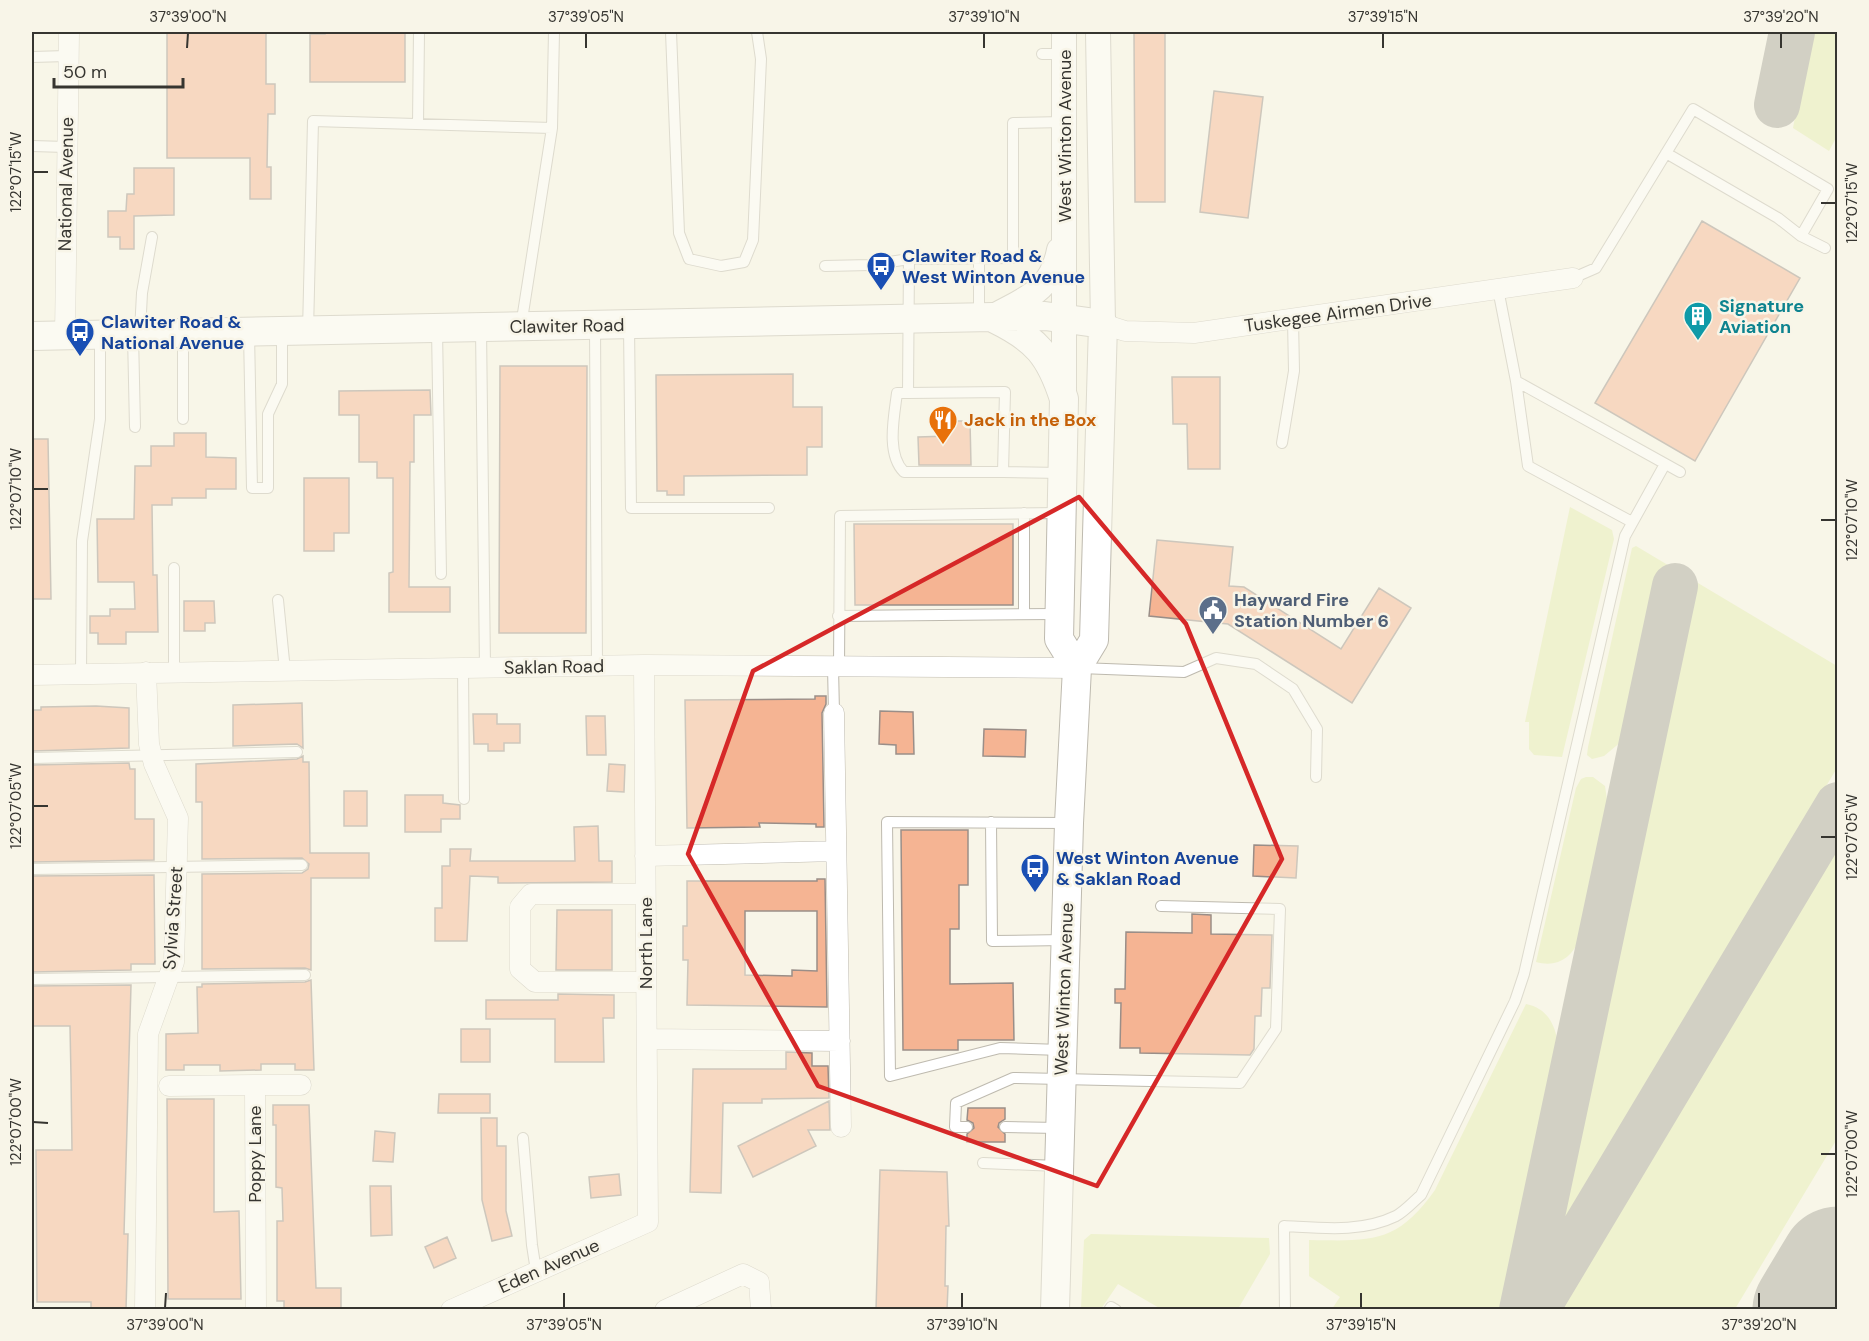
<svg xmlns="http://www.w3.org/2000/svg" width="1869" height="1341" font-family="'DM Sans',sans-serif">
<rect width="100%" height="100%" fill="#f8f5e8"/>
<path fill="#e4edb2" d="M1811 32H1837V136L1829 151 1793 128Z
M1570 507 1612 530 1614 539 1562 757 1534 755 1529 749V722H1525Z
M1636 546 1837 666V768L1561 1227V1212L1695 592 1660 570 1622 741 1604 756 1592 759 1587 755 1588 747 1632 548Z
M1586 777H1593L1605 786 1608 807 1580 938C1572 958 1557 968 1536 962L1576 788 1581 779Z
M1837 849V1139L1735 1309H1561Z
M1526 1004C1547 1008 1555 1024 1558 1044L1506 1309H1332L1340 1297 1309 1276V1240C1371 1241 1397 1244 1435 1190Z
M1091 1234 1269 1238 1270 1254 1238 1309H1161L1118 1284 1101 1309H1081L1084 1240Z"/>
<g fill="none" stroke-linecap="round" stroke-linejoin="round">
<path stroke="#a4a299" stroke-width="46" d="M1777 105 1792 32
M1522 1310 1675 586
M1536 1310 1838 805"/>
<path stroke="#a4a299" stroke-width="117" d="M1811 1310 1838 1265"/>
</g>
<path fill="#f5b493" stroke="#9a8e88" stroke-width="1.5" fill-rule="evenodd" d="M167 32H266V84H275V114H268L267 167H271V199H250V158H167Z
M325 32H405V82H310V34H325Z
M1134 33H1165V202H1135Z
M1214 91 1263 97 1248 218 1200 212Z
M134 168H174V215L134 216V249H120V237H108V211H126L127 194H134Z
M1702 221 1800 278 1695 461 1595 403Z
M500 366H587L586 633H499Z
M793 374V407H822V447H807V475L684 476V495H667V491H657L656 375Z
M1172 377H1220V469H1188L1187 424H1173Z
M430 390 431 415H414V462H410L409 587H450V612H389V573L393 572V478H377V462H359V415H339V391Z
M949 421H970L971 465H919L918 437 949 436Z
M174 433H206V457L236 458V489H206V498H172V505H152L153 575H157L158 632H126V644H98V633H90V616H110V609H135L134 582H98L97 519H134L135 466H151V446H174Z
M32 439H48L51 599H32Z
M304 478H349V533H334V551H304Z
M854 524H1013V605H855Z
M1157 540 1233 547 1229 586 1244 587 1341 649 1379 588 1411 608 1352 703 1228 624 1149 616Z
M184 601H214L215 623H205V631H184Z
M815 696H826V704L822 713 824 827H816V824L759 823 760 827 687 828 685 700 815 699Z
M302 703 303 748 297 744 233 746V705Z
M96 706 129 708V748L32 751V710H41V707Z
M880 711 913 712 914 754H896V745L879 744Z
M473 714H497V724H520V743H504V751H488V744H474Z
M586 716H605L606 755H587Z
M984 729 1026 730 1025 757 983 756Z
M303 756V762H309L310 853H369V878H311V970L305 968 202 969V874L302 873 308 869 309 864 302 858 202 859V802H196V764L297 759Z
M129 763 130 769H135V819H154V860L32 862V765Z
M609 764 625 765 624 792 607 791Z
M344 791H367V826H344Z
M405 795H443V803L460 805V819H441V832H405Z
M598 826 599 861H612V882L498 883V877L470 876 467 941H435V908H442V866H450V849H471L470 861H575L574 827Z
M901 830H968V885H959V929H950V984L1013 983 1014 1040H958V1050H903Z
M1254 845 1298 846 1296 878 1253 876Z
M154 875 155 964H131V970L32 972V876Z
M817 879H825L827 1007 687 1005 688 960H683V926H687V881H817ZM745 911H817V971L792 970V976L745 975Z
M557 910H612V970H556Z
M1192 914 1211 915V934L1272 935 1270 988H1262L1261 1016H1255L1254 1049 1250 1055 1140 1053V1048H1120L1121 1003H1115V989H1125L1126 932 1192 933Z
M311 980 314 1070H295V1064H261V1070L220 1071V1065H184V1070H166V1034L198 1033 197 987H202V984L305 982Z
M131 985 124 1234H128L126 1310H91V1302H37L36 1150H72L71 1077 70 1026H32V986Z
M558 994 614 995V1018H603L604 1062H555V1019H486V1000H558Z
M461 1029H490V1062H461Z
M786 1052 812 1053V1066H828L829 1098 762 1099V1103H723L721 1193 690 1192 693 1069H786Z
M439 1094H490V1113H438Z
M167 1099H214V1212L239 1211 241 1299H168Z
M829 1101 830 1130H808L816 1146 753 1177 738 1146Z
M273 1105H309L316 1288H341V1310H284V1301H277V1221H283L282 1188 276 1187V1125H273Z
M968 1108H1005V1119L999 1123 998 1127 1005 1134V1142H967V1134L974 1128 973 1123 967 1120Z
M481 1118H497V1146H506V1211L512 1236 492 1241 482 1200Z
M375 1131 395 1133 393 1162 373 1161Z
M880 1170 947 1172 949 1226H946L945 1286H948L947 1310H876Z
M619 1174 621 1195 591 1198 589 1177Z
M370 1186H391L392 1235 371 1236Z
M447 1237 456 1258 434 1268 425 1247Z"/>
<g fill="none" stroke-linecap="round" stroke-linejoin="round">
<g stroke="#bebaaf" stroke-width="12">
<path id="service" d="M671 32 679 233 689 259 721 266 744 262 753 240 761 59 757 32
M1042 54H1064
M32 57 67 56
M418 124 419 32
M552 128 554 32
M32 146 66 147
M1801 236 1825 248
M979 259V316
M825 266 870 265 909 259
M1573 278 1596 268 1693 109 1828 189 1801 236 1778 218 1666 153
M1498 289 1516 381 1680 472
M629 325 631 508H769
M595 326 597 666
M481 328 485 668
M437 329 441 574
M308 331 313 121 552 128 521 326
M140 332 142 293 152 237
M249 333 252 488H268V414L282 384V333
M183 334V419
M133 335 135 427
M1516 381 1528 466 1632 522
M908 393H897C894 417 886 454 904 472H1003
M1282 443 1294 371 1293 320
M1062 473 1003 472 1005 392 908 393 909 259 1013 258V123L1064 122
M1024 513V614
M278 600 285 671
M838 616 1057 614
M833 667 834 713
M839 667 840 516 1061 513
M463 668 464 799
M1080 668 1184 672 1216 658 1256 664 1293 689 1317 729 1316 777
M174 672V568
M81 673 82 541 100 419V336
M32 758 297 752
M991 822 992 941 1065 940
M32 869 302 865
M32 979 305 975
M1061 1050 1000 1048 890 1076 887 822 1069 823
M967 1127H955L956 1103 1013 1078 1240 1083 1276 1029 1280 909 1161 906
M1005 1127 1059 1128
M523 1138 532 1245 536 1271
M983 1163 1057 1166
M1109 1310 1111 1307 1116 1310
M1285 1310 1284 1226C1322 1228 1361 1233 1396 1216 1405 1211 1413 1202 1421 1195L1515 1001 1524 974 1625 536 1665 464"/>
</g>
<g stroke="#bebaaf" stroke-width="21">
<path id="minor" d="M1103 324 1125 331 1194 333 1573 278
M65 336 69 32
M32 675 644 665 1077 668
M834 713 841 1127
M645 856 836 851
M645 894H531L520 907V969L535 982H646
M647 1039 840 1041
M255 1085H301
M169 1086 255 1085 256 1310
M145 1310 148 1034 174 962 178 818 154 764 149 744 146 672
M451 1310 648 1222 644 665
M665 1310 743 1274 759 1282 761 1310"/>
</g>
<g stroke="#bebaaf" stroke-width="26">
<path id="tertiary" d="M1098 32 1103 324
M992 317C1026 298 1051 292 1059 250
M1064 395V32"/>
</g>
<g stroke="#bebaaf" stroke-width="30">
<path id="secondary" d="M995 319C1036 339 1050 355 1064 399L1059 639 1077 668
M32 336 1045 316 1103 324 1094 640 1077 668 1069 823 1055 1310"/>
</g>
<use href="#service" stroke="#fff" stroke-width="10"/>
<use href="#minor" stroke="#fff" stroke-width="20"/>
<use href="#tertiary" stroke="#fff" stroke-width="24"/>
<use href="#secondary" stroke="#fff" stroke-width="28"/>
</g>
<path d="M0 0H1869V1341H0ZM1079 497 1186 624 1282 859 1097 1186 818 1086 688 854 753 671Z" fill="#f8f5e8" fill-opacity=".55" fill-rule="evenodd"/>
<path fill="none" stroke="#d62828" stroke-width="4.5" stroke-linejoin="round" d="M1079 497 1186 624 1282 859 1097 1186 818 1086 688 854 753 671Z"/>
<path fill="none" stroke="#363530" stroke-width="2" d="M187 48 188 33M586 48V33M984 48V33M1383 48V33M1781 48V33M33 172H48M1821 203H1836M33 489H48M1821 520H1836M33 806H48M1821 837H1836M33 1122 48 1123M1821 1154H1836M165 1308 166 1293M564 1308V1293M962 1308V1293M1361 1308V1293M1759 1308V1293"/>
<defs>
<g id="bus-pin" transform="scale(1.5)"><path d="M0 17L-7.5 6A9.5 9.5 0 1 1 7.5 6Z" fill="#1a4fb4" stroke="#f8f5e8"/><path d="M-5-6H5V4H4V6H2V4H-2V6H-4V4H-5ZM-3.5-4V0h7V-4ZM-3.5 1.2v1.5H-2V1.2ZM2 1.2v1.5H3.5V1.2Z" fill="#fff"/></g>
<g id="building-pin" transform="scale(1.5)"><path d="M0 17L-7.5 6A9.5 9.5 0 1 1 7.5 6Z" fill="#0f9aa8" stroke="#f8f5e8"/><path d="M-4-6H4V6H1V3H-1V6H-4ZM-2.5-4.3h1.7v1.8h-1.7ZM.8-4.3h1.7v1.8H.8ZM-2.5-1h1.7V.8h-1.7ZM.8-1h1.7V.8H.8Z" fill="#fff"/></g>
<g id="restaurant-pin" transform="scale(1.5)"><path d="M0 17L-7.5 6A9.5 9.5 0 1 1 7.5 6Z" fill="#e8710a" stroke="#f8f5e8"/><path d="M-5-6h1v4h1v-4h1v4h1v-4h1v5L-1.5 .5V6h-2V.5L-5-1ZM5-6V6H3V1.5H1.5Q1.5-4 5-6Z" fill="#fff"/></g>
<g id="civic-pin" transform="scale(1.5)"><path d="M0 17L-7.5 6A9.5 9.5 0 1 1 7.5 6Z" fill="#5c6f8a" stroke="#f8f5e8"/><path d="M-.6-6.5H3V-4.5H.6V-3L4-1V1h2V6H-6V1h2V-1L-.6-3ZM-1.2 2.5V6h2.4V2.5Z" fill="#fff"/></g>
</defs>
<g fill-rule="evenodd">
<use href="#bus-pin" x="881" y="266"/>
<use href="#building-pin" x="1698" y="316"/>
<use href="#bus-pin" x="80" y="332"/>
<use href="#restaurant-pin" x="943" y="420"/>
<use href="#civic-pin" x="1213" y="610"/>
<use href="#bus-pin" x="1035" y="868"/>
</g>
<g text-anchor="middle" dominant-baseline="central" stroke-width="5" stroke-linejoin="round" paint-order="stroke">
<g font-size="18" fill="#363530" stroke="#f8f5e8">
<text transform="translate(1065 136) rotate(-90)">West Winton Avenue</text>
<text transform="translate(66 184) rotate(-89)">National Avenue</text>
<text transform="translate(1338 313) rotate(-8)">Tuskegee Airmen Drive</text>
<text transform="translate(567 326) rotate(-1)">Clawiter Road</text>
<text transform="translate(554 667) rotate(-1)">Saklan Road</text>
<text transform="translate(173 918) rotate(-86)">Sylvia Street</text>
<text transform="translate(646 943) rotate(-90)">North Lane</text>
<text transform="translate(1064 989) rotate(-88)">West Winton Avenue</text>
<text transform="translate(255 1154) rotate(-90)">Poppy Lane</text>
<text transform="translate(549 1266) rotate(-24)">Eden Avenue</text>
</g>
<g font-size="18" font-weight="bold" fill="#164399" stroke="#f8f5e8" text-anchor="start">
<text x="902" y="256">Clawiter Road &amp;<tspan x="902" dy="21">West Winton Avenue</tspan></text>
<text x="101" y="322">Clawiter Road &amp;<tspan x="101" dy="21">National Avenue</tspan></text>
<text x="1056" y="858">West Winton Avenue<tspan x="1056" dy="21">&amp; Saklan Road</tspan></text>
</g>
<g font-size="18" font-weight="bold" fill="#0d838f" stroke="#f8f5e8" text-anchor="start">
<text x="1719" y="306">Signature<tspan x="1719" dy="21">Aviation</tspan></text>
</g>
<g font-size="18" font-weight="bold" fill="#c56008" stroke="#f8f5e8" text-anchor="start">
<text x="964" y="420">Jack in the Box</text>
</g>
<g font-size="18" font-weight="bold" fill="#4e5e75" stroke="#f8f5e8" text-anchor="start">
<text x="1234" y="600">Hayward Fire<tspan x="1234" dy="21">Station Number 6</tspan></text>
</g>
</g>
<rect width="1869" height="1341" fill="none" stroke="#f8f5e8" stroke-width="66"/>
<path d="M54 78v9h129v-9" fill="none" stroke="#363530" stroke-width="3"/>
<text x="63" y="78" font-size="18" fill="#363530" stroke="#f8f5e8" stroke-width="4.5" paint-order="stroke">50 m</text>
<rect x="33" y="33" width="1803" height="1275" fill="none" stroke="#363530" stroke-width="2"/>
<g font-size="15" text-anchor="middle" fill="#363530">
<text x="188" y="22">37°39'00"N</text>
<text x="586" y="22">37°39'05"N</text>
<text x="984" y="22">37°39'10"N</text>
<text x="1383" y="22">37°39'15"N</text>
<text x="1781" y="22">37°39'20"N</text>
<text transform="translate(16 172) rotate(-90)" y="5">122°07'15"W</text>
<text transform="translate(1852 203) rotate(-90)" y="5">122°07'15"W</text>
<text transform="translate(16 489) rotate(-90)" y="5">122°07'10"W</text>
<text transform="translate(1852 520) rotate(-90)" y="5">122°07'10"W</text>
<text transform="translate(16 806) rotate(-90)" y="5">122°07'05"W</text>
<text transform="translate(1852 837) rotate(-90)" y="5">122°07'05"W</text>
<text transform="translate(16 1122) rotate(-90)" y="5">122°07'00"W</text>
<text transform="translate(1852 1154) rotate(-90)" y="5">122°07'00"W</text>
<text x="165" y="1330">37°39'00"N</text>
<text x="564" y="1330">37°39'05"N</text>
<text x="962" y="1330">37°39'10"N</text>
<text x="1361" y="1330">37°39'15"N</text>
<text x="1759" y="1330">37°39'20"N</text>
</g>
</svg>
